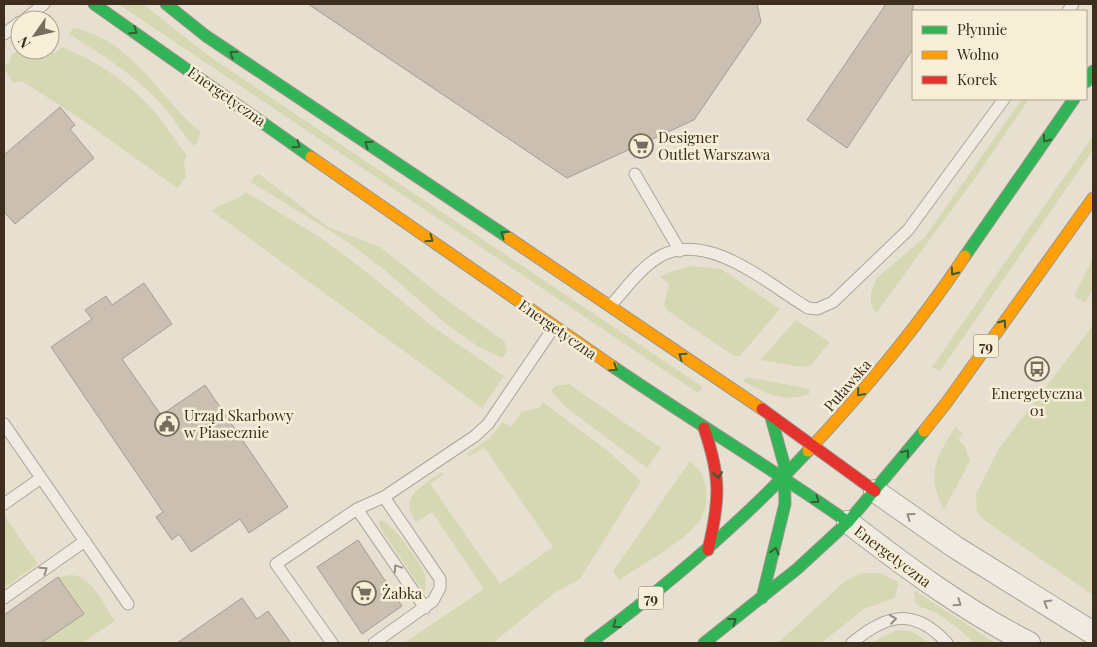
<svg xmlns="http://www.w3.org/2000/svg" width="1097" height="647" font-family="'Playfair Display',serif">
<rect width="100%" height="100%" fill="#e7e0d1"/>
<path fill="#d6d7b3" d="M118 4H143L209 56 703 387 698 393Z
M73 28C135 41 156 95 200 131L199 140 194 146C182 134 175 119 163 106 136 76 103 55 69 34Z
M62 47C99 62 133 85 158 116 168 129 177 143 187 156L184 161 186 177 177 188 81 119 22 81 14 83 4 69V66L10 62 12 54 20 49 55 53Z
M1022 99H1029L975 178 876 313 871 304V292L877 278 925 237Z
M1093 136V150L940 371 932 367Z
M259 174 328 227 380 247 444 298 505 342 507 352 502 358 479 347 446 324 386 271 346 241 251 182 254 177Z
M246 192 321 238 369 274 432 326 504 376 482 408 212 211C222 201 236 203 246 192Z
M1093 258V289L1085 303 1074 296Z
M693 266 721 269 780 309 740 356H734L668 311 664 305 669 284 660 277 673 271Z
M796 320 830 342 811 365 803 367 760 360Z
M1093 325V595L984 520 977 512 976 494 998 450Z
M747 377 810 389 809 394C783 403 766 394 743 381Z
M569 384 661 448 647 468 566 407 551 391 555 386Z
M543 402 609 452 641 481 580 579 554 593 493 643H404L484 589 432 512 416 522C398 496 422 486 442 472L444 474 430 484 500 584 553 547 484 447 469 457 467 454 490 438 503 422 511 427 522 411 539 408Z
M955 427 963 434 958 440 964 445 970 461 944 510C926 474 935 460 955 427Z
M690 461C700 470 705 476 706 490 707 499 706 509 702 517 689 540 641 565 619 580L613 571Z
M4 515 38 564 4 588Z
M380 519C393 524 419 560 424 573 427 580 426 586 424 593L383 532 379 524Z
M862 573H880L898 582 895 598 864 609 821 643H778L845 581Z
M70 575C92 575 103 604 115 621L82 643H41L84 614 58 577Z
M914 590 995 643H974L959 629 937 613 918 606 915 602Z
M897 630 911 631 930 643H871Z"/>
<path fill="#cbbfb2" stroke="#a89c90" d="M308 4H757L761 22 694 120 567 178Z
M886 4H913V49L847 148 807 120Z
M60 107 75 125 70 129 94 158 15 224 4 212V155Z
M144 283 172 324 122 359 161 415 205 385 288 507 249 533 240 519 191 552 179 534 172 540 156 517 163 512 51 347 92 319 85 310 106 296 112 305Z
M358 540 402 606 362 634 317 567Z
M58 577 84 614 41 643H4V615Z
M242 598 257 619 268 611 291 643H177Z"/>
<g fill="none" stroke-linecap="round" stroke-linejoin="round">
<g stroke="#ada599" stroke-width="13">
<path id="lane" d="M1068 11 1073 4
M24 20 44 4
M4 34 20 22
M635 174 680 251
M610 306C625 290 640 268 659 257 707 229 768 284 808 308L817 309 833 302 908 230 1004 99
M4 424 128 604
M4 504 41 478
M357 509 425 608
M4 598 85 541
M332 643 276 564 357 509 384 497 475 436 488 424 554 327
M374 643 433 601 440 588V579L384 497
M852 643C886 614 914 607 947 643"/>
</g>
<g stroke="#ada599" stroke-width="24">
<path id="street" d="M875 491 955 547 1093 633
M848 522C906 567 964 610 1029 643"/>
</g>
<g stroke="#9c958a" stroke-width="13">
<path id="fast" d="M94 4 311 157
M166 4 206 36 509 238
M1086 82 1093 71
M965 256 1074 99
M612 366C690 419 771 468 848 522
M762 598 785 504 784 464 771 417
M590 643C668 585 742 522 808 451
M704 643 797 569 848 522 924 431"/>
</g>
<g stroke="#9c958a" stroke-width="13">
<path id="slow" d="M311 157 612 366
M509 238 762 409
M924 431 947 402 1093 198
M808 451C867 388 918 327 965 256"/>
</g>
<g stroke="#9c958a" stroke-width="13">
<path id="jam" d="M762 409 875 491
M704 428C721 477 720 500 708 550"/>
</g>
<use href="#lane" stroke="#efebe3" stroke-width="11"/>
<use href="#street" stroke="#efebe3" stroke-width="22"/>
<use href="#fast" stroke="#30b455" stroke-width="11"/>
<use href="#slow" stroke="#ff9f0a" stroke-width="11"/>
<use href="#jam" stroke="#e5322d" stroke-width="11"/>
</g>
<defs><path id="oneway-chevron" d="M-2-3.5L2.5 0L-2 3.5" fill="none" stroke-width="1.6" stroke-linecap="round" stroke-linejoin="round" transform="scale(1.25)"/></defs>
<g stroke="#385d33">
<use href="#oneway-chevron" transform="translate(134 31) rotate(35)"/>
<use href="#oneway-chevron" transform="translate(233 54) rotate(-146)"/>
<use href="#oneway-chevron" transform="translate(1046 139) rotate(125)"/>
<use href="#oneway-chevron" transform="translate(368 144) rotate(-146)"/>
<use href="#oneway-chevron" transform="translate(297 145) rotate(35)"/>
<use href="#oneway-chevron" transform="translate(504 234) rotate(-146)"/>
<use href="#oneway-chevron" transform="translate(430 239) rotate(35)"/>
<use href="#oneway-chevron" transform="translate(954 272) rotate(125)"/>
<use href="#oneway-chevron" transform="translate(1003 323) rotate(-55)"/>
<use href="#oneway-chevron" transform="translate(682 356) rotate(-145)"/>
<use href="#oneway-chevron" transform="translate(614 368) rotate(34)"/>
<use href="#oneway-chevron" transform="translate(860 393) rotate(131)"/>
<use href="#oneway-chevron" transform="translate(906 453) rotate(-51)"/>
<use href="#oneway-chevron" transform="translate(718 475) rotate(83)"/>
<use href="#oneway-chevron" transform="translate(816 500) rotate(35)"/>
<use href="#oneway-chevron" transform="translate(775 551) rotate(-75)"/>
<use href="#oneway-chevron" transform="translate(733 621) rotate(-37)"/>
<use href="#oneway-chevron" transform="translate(616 625) rotate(144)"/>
</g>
<g stroke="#968c82">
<use href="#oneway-chevron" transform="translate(910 516) rotate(-144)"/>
<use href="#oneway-chevron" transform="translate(397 568) rotate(-124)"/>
<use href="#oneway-chevron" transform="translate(44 570) rotate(-35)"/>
<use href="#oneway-chevron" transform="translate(958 603) rotate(34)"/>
<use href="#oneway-chevron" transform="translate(1047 603) rotate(-149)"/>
<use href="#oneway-chevron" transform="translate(893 619) rotate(-9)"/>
</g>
<defs>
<g id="supermarket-ring" transform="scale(1.25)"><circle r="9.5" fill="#f7eed8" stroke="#786c5e" stroke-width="1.5"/><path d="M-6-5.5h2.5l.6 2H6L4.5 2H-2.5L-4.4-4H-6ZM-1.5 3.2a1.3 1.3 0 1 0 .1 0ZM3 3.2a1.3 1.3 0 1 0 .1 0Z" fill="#786c5e"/></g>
<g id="bus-ring" transform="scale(1.25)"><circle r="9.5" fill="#f7eed8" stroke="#786c5e" stroke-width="1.5"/><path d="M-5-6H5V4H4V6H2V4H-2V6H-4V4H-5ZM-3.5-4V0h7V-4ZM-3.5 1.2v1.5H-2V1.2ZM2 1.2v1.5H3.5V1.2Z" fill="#786c5e"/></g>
<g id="civic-ring" transform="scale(1.25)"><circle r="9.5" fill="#f7eed8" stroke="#786c5e" stroke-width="1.5"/><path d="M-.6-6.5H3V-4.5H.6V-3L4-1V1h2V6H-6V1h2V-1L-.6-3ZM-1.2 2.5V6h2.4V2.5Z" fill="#786c5e"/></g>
</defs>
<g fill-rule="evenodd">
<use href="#supermarket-ring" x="641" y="146"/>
<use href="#bus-ring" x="1037" y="369"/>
<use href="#civic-ring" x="167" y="424"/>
<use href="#supermarket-ring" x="364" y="593"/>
</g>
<g text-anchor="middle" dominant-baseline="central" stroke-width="5" stroke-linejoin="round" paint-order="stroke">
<g fill="#f7eed8" stroke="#756857" stroke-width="1">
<rect x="973.5" y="334.5" width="25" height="23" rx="4"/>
<rect x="638.5" y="586.5" width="25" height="23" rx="4"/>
</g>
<g font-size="14" font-weight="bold" fill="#3d2e20">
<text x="986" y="346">79</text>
<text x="651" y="598">79</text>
</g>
<g font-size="15" fill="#3d2e20" stroke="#f7eed8">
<text transform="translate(227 96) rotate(35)">Energetyczna</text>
<text transform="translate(558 329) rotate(35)">Energetyczna</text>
<text transform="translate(847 385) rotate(-49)">Puławska</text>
<text transform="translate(893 556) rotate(37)">Energetyczna</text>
</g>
<g font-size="15" fill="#3d2e20" stroke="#f7eed8" text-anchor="start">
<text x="658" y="137">Designer<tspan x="658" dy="17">Outlet Warszawa</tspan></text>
<text x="1037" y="393" text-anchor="middle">Energetyczna<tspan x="1037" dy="17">01</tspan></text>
<text x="184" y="415">Urząd Skarbowy<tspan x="184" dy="17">w Piasecznie</tspan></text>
<text x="382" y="593">Żabka</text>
</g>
</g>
<rect width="1097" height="647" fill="none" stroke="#3d2e20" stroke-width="10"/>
<rect x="912" y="10" width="175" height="90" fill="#f7eed8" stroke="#ada18e"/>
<rect x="922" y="26" width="25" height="8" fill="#30b455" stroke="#ada18e"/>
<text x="957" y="35" font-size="15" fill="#3d2e20">Płynnie</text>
<rect x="922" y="51" width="25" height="8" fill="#ff9f0a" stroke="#ada18e"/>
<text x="957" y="60" font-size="15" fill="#3d2e20">Wolno</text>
<rect x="922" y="76" width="25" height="8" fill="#e5322d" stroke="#ada18e"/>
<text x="957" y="85" font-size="15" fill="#3d2e20">Korek</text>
<g transform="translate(35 35) rotate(236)"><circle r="24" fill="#f7eed8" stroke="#ada18e"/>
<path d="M0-4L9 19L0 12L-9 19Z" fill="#786c5e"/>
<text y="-8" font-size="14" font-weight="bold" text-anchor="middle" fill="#3d2e20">N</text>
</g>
</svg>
